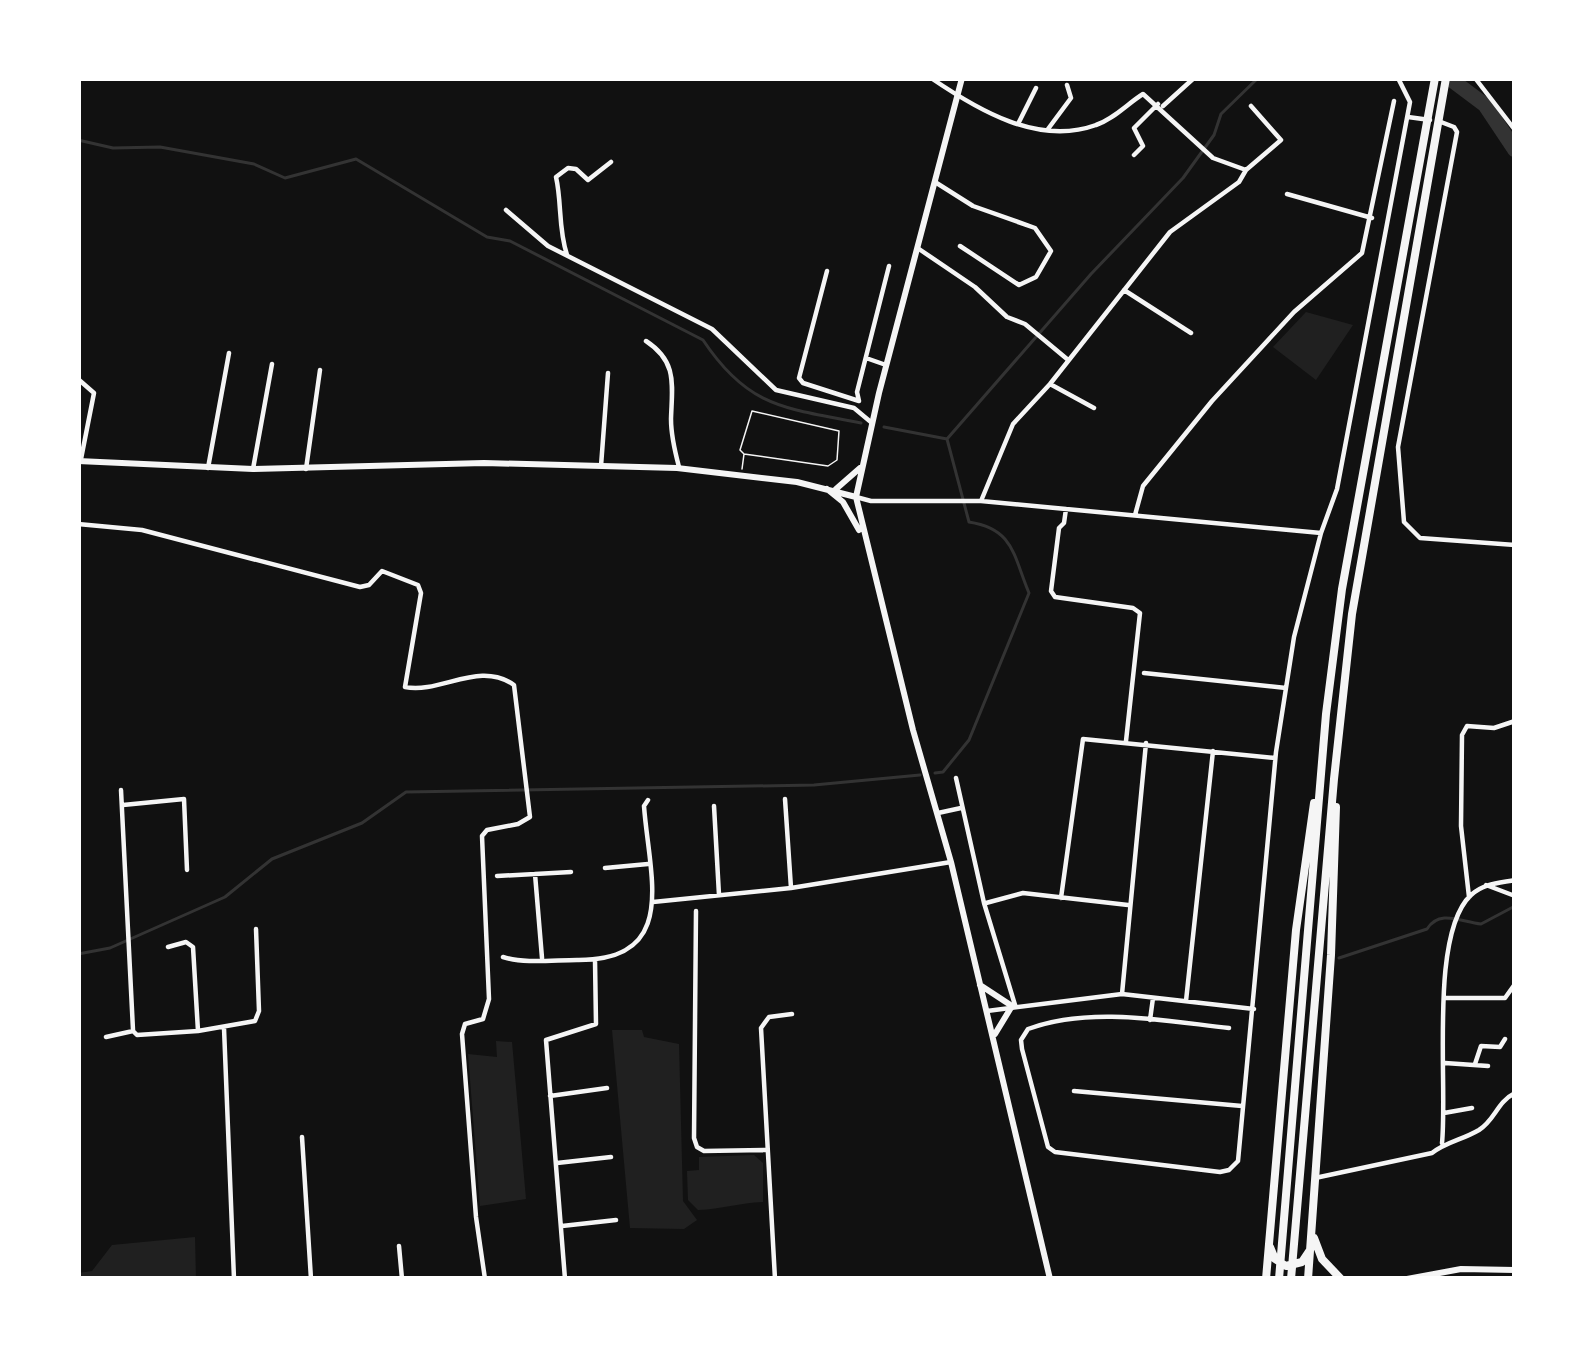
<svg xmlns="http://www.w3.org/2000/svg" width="1593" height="1357" font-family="Karla,sans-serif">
<rect width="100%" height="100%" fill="#111"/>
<path fill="#202020" d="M1306 312 1353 325 1316 380 1273 347Z
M612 1030H642L644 1037 679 1044 683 1201 697 1220 684 1229 630 1228Z
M496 1041 512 1042 526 1199 480 1206 468 1054 497 1057Z
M754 1155 763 1163V1202C739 1203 722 1209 698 1210L688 1200 687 1171 699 1170V1157Z
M195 1237 196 1279H78V1273L92 1271 112 1245Z"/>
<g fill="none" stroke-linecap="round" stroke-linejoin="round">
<path stroke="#333" stroke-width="3" d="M78 140 113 148 160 147 254 164 285 178 356 159 487 237 510 241 703 340C749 409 786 408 861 423
M884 427 947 439
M935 773 943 772 969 740 1029 593C1013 555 1014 529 969 522L947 439 1091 274 1183 178 1214 135 1221 114 1258 78
M78 954 110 948 225 897 272 859 362 823 406 792 814 785 920 775
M1339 958 1427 929C1440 909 1461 922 1481 924L1515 906"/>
<path stroke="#333" stroke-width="15" d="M1449 78 1485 105 1515 150"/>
<path stroke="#f5f5f5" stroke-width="1.5" d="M742 469 744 454 740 450 752 411 839 431 837 460 828 466 744 454"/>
<path stroke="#f5f5f5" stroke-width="4.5" d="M931 78C978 110 1038 146 1096 125 1114 119 1127 104 1143 94L1213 158 1246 170
M1475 78 1515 130
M1163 106 1194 78
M1408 117 1430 120
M1441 122 1454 127 1457 132 1398 447 1404 522 1420 538 1515 545
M1018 124 1036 88
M1048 129 1071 98 1067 85
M1134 155 1143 146 1134 128 1158 104
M935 182 973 206 1035 228 1051 251 1036 277 1019 285 960 246
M1287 194 1372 218
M506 210 548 246 712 329 776 390 854 408 872 423
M919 249 975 287 1007 317 1025 324 1067 359
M567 255C558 228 562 203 556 177L568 168 576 169 588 180 611 162
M827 271 799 378 803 383 859 401 857 392 889 266
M1124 290 1191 333
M646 341C678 362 672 385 671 419 671 435 675 452 679 467
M866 358 886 365
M78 379 94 393 81 459
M1050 384 1094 408
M601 466 608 373
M208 468 229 353
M253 469 272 364
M306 469 320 370
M856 497 871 501H981L1321 533
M981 501 1013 424 1050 384 1170 232 1239 182 1246 170 1281 140 1251 106
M1066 509 1064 523 1059 528 1051 591 1055 597 1133 608 1140 613 1126 741
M1135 515 1143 486 1212 401 1294 312 1362 253 1394 101
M78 524 142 530 360 587 369 585 382 571 418 585 421 593 405 687C441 694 479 660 514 685L530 817 518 824 487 830 482 836 489 999 483 1019 465 1024 462 1034 476 1217 485 1279
M1144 673 1286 688
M956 778 984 903 1015 1005
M121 790 133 1030
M785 799 791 888
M123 805 184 799 187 870
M714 806 719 895
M938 813 961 808
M605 868 648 864
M535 874 542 958
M497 876 571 872
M1486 885 1515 896
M1469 897 1461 826 1462 735 1467 726 1494 728 1515 721
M1061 898 1083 739 1275 758
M653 902 791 888 951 862
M986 903 1023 893 1128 905
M696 911 694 1138 697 1147 704 1151 767 1150
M168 947 186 942 193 947 198 1031
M503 957C524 964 554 960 577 960 680 961 649 876 644 806L648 800
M1122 994 1146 743
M1445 998H1505L1515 984
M1186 1001 1213 751
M987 1011 1122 994 1254 1009
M1150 1020 1153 998
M224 1028 234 1279
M1229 1028C1165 1021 1090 1006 1028 1029L1021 1040 1022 1049 1048 1147 1055 1152 1220 1172 1229 1170 1238 1161 1276 752 1294 637 1321 533 1337 489 1410 102 1398 78
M106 1037 133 1031 137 1035 198 1031 255 1021 259 1011 256 929
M1445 1063 1488 1066
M1475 1064 1481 1046 1500 1047 1505 1039
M1074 1091 1242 1106
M550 1096 607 1088
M1444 1113 1472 1108
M302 1137 311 1279
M1442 1143C1448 1084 1429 934 1471 895 1484 883 1499 883 1515 880
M557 1163 611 1157
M1315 1178 1432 1153C1446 1142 1462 1140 1479 1130 1495 1120 1497 1102 1515 1093
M562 1226 616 1220
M399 1246 402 1279
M565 1279 546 1040 596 1024 595 960
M775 1279 761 1028 769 1017 792 1014"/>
<path stroke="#f5f5f5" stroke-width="6" d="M962 78 879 393 856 497 913 730 951 862 1050 1279
M78 461 253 469 484 463 677 468 797 482 856 497
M827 489 843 502 859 530
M836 489 860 468
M980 985 1012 1006 995 1034
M1376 1279H1406
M1407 1279 1461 1269 1515 1270"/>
<path stroke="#f5f5f5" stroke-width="8" d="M1314 1238 1322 1259 1341 1279
M1270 1247 1275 1259 1286 1266 1302 1262 1310 1250
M1266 1279 1296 930 1314 803
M1279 1279 1326 714 1342 589 1435 78
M1291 1279 1334 779 1352 614 1446 78
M1308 1279 1331 955 1336 807"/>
</g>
<rect width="1593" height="1357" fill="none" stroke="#ffffff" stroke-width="162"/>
</svg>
